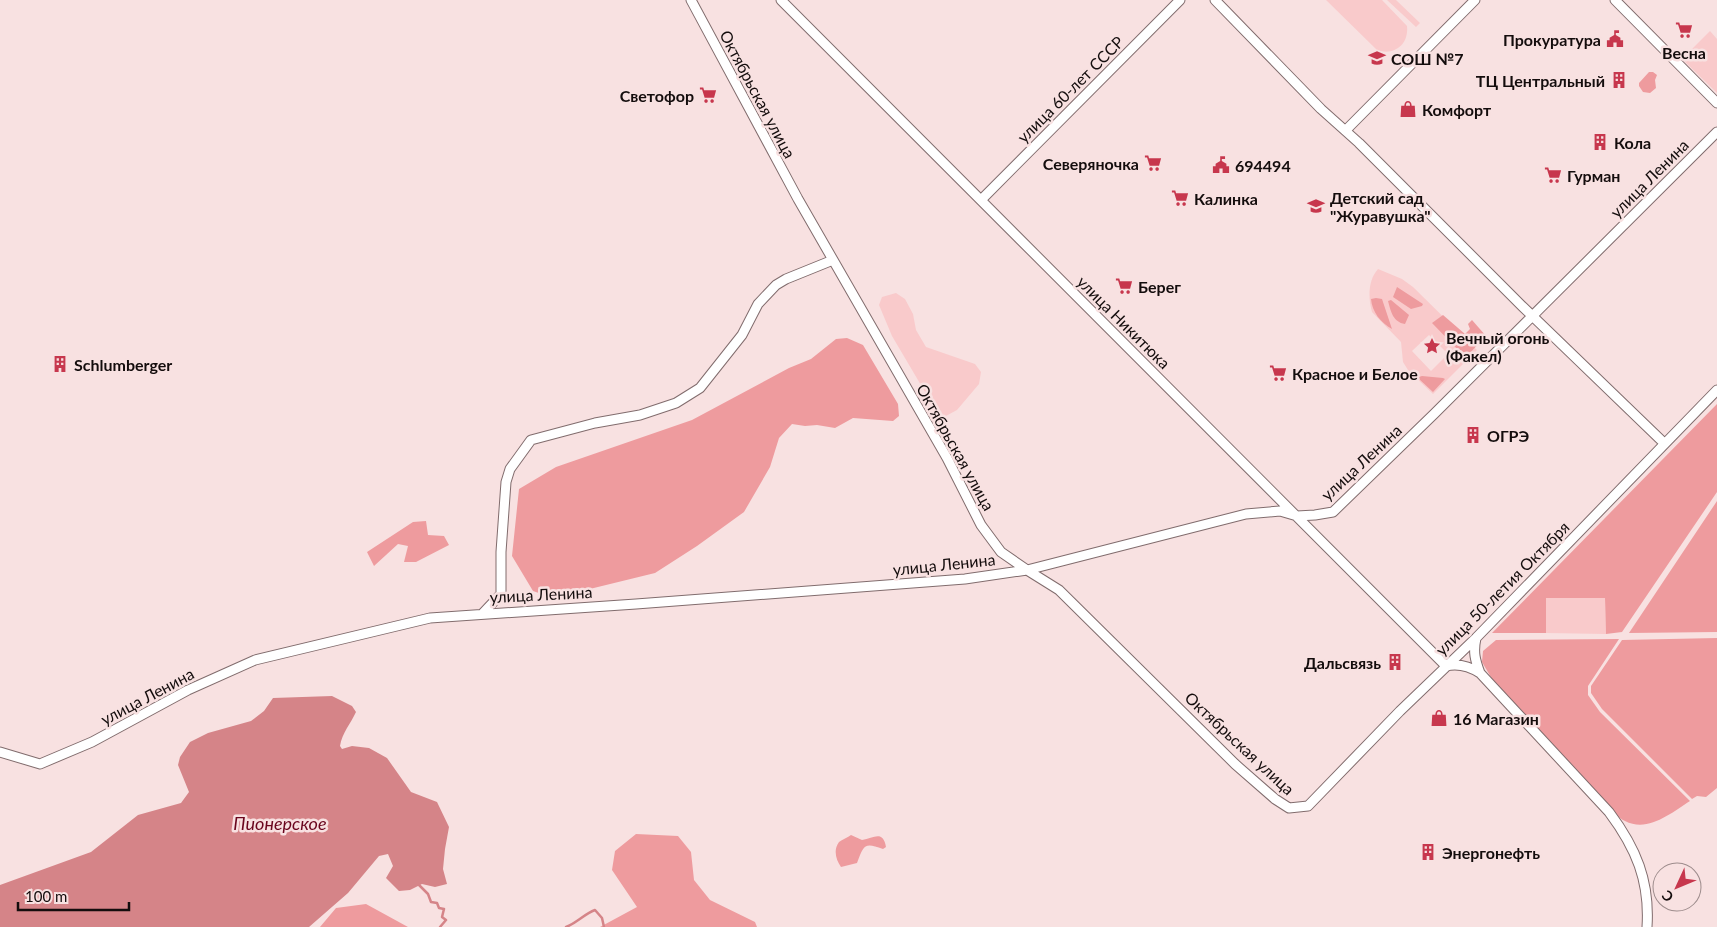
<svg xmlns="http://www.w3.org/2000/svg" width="1717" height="927" font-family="Lato,sans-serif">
<rect width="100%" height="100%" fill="#f8e1e1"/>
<path fill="#f9cacb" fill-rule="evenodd" d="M1326 0H1382L1407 26C1409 45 1394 56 1377 50Z
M1387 0H1396L1420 23 1416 27Z
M1710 31 1717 39V93L1682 59Z
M1378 269 1402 279 1413 287 1477 350 1433 394 1408 370 1403 362 1401 342 1372 312C1368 298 1368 280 1378 269ZM1429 335 1448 354 1431 371 1412 351Z
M896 293 905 299 913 314 916 330 926 347 975 364 981 372 979 384 957 410 944 417 938 414 892 336 879 305 882 297Z
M1546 598H1605L1606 634 1546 633Z"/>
<path fill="#ee9b9e" d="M1649 72H1653L1657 75 1655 80 1656 88 1650 93 1643 92 1639 86V83Z
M1397 287 1423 304 1422 306 1411 309 1393 297Z
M1376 298 1382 299 1392 329C1381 323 1372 312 1371 299Z
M1391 300 1409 315 1405 324C1393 322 1391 312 1388 301Z
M1443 315 1465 334 1470 329 1468 324 1472 320 1486 336 1467 356H1464L1432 323Z
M847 338 863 345 898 404 899 416 893 421 853 418 835 428 817 425 805 426 792 424 779 438 770 467 744 512 697 546 655 573 553 598 533 591 512 556 519 489 556 467 692 420 789 368 811 359 836 339Z
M1422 376 1443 378 1445 379 1433 392 1419 379V377Z
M1717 404V492L1622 632 1606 634 1605 598H1546V633H1492Z
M1717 501V632L1629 633Z
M426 521 428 535 444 536 449 545 416 562H404L408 546 398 544 374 566 367 552 413 522Z
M1717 638V788L1706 797 1697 796 1692 799 1602 709 1591 693V686L1622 640Z
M1619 639 1588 686V695L1600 712 1690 801C1671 813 1648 833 1625 821 1618 818 1612 810 1607 805L1492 679 1482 662 1483 651 1496 640Z
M636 834 678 836 691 852 694 880 710 900 755 922 757 927H600L637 907 612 870 615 851Z
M851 835 862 840C874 838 883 830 886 847L883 849C864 842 864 845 857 863L841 867C836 860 833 850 839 842 842 840 848 837 851 835Z
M366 904 408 927H320L336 908Z"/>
<path fill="#d58488" d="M332 696 352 706 356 712C351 723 342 733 340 746L342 749 352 746 369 748 387 758 411 792 437 802 449 827 445 849 443 869 447 884 435 887 422 884 410 890 399 891 386 878 393 866 388 854 379 856 348 893 309 927H0V885L91 852 138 815 181 803 189 792 178 765 180 757 190 742 208 733 251 721 264 711 273 698Z"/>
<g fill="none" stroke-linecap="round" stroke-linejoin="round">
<path stroke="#d58488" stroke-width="2.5" d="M419 885 428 894 431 902 437 903 439 908 444 909 442 917 446 920 440 927
M566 927C577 923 584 914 595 910L602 918 604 927"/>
<g stroke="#816c6d" stroke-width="11">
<path id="minor" d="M691 0 798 199 947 458 981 525 1001 552 1027 570 1059 590 1235 764 1275 799 1289 808 1308 806 1400 711 1476 638 1717 390
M781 0 1446 666
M1215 0 1321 109 1359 143 1523 307 1664 443
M1615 0 1717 103
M1346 130 1475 0
M981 200 1180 0
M483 613 501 594V552L506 482 510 469 531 440 595 423 640 415 676 403 700 388 742 335 758 304 776 285 786 279 833 260
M1476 638C1473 652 1475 660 1480 673
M1446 666C1459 663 1469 666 1480 673L1609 812C1636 848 1650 881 1647 927
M0 752 40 764 92 742 188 690 255 660 430 618 636 604 965 579 1027 570 1246 514 1280 511 1297 516 1315 515 1333 512 1434 414 1717 132"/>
</g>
<use href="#minor" stroke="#fff" stroke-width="9"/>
</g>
<defs>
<g id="supermarket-bare" transform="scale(1.35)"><path d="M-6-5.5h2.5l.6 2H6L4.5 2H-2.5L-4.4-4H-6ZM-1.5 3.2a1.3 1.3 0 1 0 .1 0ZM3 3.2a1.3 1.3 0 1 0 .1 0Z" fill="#c7374d" stroke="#f8e1e1" stroke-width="2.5" paint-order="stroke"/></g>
<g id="civic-bare" transform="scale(1.35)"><path d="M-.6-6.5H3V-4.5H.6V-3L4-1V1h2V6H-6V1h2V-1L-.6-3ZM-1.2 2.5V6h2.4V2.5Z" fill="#c7374d" stroke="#f8e1e1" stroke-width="2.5" paint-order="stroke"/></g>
<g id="school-bare" transform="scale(1.35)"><path d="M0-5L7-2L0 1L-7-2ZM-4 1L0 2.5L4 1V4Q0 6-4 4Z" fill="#c7374d" stroke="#f8e1e1" stroke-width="2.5" paint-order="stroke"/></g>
<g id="building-bare" transform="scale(1.35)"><path d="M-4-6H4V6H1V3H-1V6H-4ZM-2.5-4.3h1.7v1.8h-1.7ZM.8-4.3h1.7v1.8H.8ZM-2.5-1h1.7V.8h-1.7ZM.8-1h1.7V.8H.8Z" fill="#c7374d" stroke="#f8e1e1" stroke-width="2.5" paint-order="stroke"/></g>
<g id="shop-bare" transform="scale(1.35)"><path d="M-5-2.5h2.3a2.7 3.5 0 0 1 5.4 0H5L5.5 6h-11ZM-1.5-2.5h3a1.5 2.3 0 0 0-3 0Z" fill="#c7374d" stroke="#f8e1e1" stroke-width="2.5" paint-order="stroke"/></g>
<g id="sight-bare" transform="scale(1.35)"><path d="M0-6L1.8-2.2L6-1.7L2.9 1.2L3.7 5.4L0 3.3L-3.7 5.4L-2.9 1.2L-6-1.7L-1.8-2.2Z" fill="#c7374d" stroke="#f8e1e1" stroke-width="2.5" paint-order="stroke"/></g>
</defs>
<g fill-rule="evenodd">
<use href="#supermarket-bare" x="1684" y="30"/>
<use href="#civic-bare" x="1615" y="39"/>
<use href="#school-bare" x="1377" y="58"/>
<use href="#building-bare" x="1619" y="80"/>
<use href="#supermarket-bare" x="708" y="95"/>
<use href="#shop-bare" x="1408" y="109"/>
<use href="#building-bare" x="1600" y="142"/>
<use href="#supermarket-bare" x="1153" y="163"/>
<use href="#civic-bare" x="1221" y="165"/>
<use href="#supermarket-bare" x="1553" y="175"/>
<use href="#supermarket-bare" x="1180" y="198"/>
<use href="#school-bare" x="1316" y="206"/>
<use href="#supermarket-bare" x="1124" y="286"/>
<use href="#sight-bare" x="1432" y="346"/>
<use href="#building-bare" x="60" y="364"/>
<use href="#supermarket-bare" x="1278" y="373"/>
<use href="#building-bare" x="1473" y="435"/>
<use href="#building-bare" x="1395" y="662"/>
<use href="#shop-bare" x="1439" y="718"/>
<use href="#building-bare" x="1428" y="852"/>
</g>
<g text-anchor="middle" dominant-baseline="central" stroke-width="5" stroke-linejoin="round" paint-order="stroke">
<g font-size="16" font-weight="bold" fill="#140d0d" stroke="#f8e1e1" text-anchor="start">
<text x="1601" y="39" text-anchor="end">Прокуратура</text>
<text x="1684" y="52" text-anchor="middle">Весна</text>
<text x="1391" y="58">СОШ №7</text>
<text x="1605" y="80" text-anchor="end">ТЦ Центральный</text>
<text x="694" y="95" text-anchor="end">Светофор</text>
<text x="1422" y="109">Комфорт</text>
<text x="1614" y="142">Кола</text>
<text x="1139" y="163" text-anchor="end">Северяночка</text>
<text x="1235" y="165">694494</text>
<text x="1567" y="175">Гурман</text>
<text x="1330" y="197">Детский сад<tspan x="1330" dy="18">"Журавушка"</tspan></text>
<text x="1194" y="198">Калинка</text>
<text x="1138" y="286">Берег</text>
<text x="1446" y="337">Вечный огонь<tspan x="1446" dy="18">(Факел)</tspan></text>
<text x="74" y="364">Schlumberger</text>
<text x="1292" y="373">Красное и Белое</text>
<text x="1487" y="435">ОГРЭ</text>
<text x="1381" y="662" text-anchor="end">Дальсвязь</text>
<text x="1453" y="718">16 Магазин</text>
<text x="1442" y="852">Энергонефть</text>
</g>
<g font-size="16" fill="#140d0d" stroke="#f8e1e1">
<text transform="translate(1070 89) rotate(-45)">улица 60-лет СССР</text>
<text transform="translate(758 94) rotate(62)">Октябрьская улица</text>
<text transform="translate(1649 178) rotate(-45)">улица Ленина</text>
<text transform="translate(1124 322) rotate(45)">улица Никитюка</text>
<text transform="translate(956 447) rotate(61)">Октябрьская улица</text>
<text transform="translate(1361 462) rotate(-43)">улица Ленина</text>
<text transform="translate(944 564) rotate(-6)">улица Ленина</text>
<text transform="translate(1502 588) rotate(-45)">улица 50-летия Октября</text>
<text transform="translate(541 594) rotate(-3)">улица Ленина</text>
<text transform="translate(147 696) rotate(-28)">улица Ленина</text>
<text transform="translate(1240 743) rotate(43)">Октябрьская улица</text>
</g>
<g font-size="18" font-style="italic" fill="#6a051d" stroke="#f8e1e1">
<text x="280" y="823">Пионерское</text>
</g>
</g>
<g transform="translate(1677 887) rotate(226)"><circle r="24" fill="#f8e1e1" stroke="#9d8c8c"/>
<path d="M0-4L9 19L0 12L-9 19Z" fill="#c7374d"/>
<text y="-8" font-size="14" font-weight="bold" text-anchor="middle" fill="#140d0d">С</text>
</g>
<path d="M18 902v8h111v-8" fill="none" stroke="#140d0d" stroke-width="2.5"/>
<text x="25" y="902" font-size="15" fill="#140d0d" stroke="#f8e1e1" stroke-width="4" paint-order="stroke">100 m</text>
</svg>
